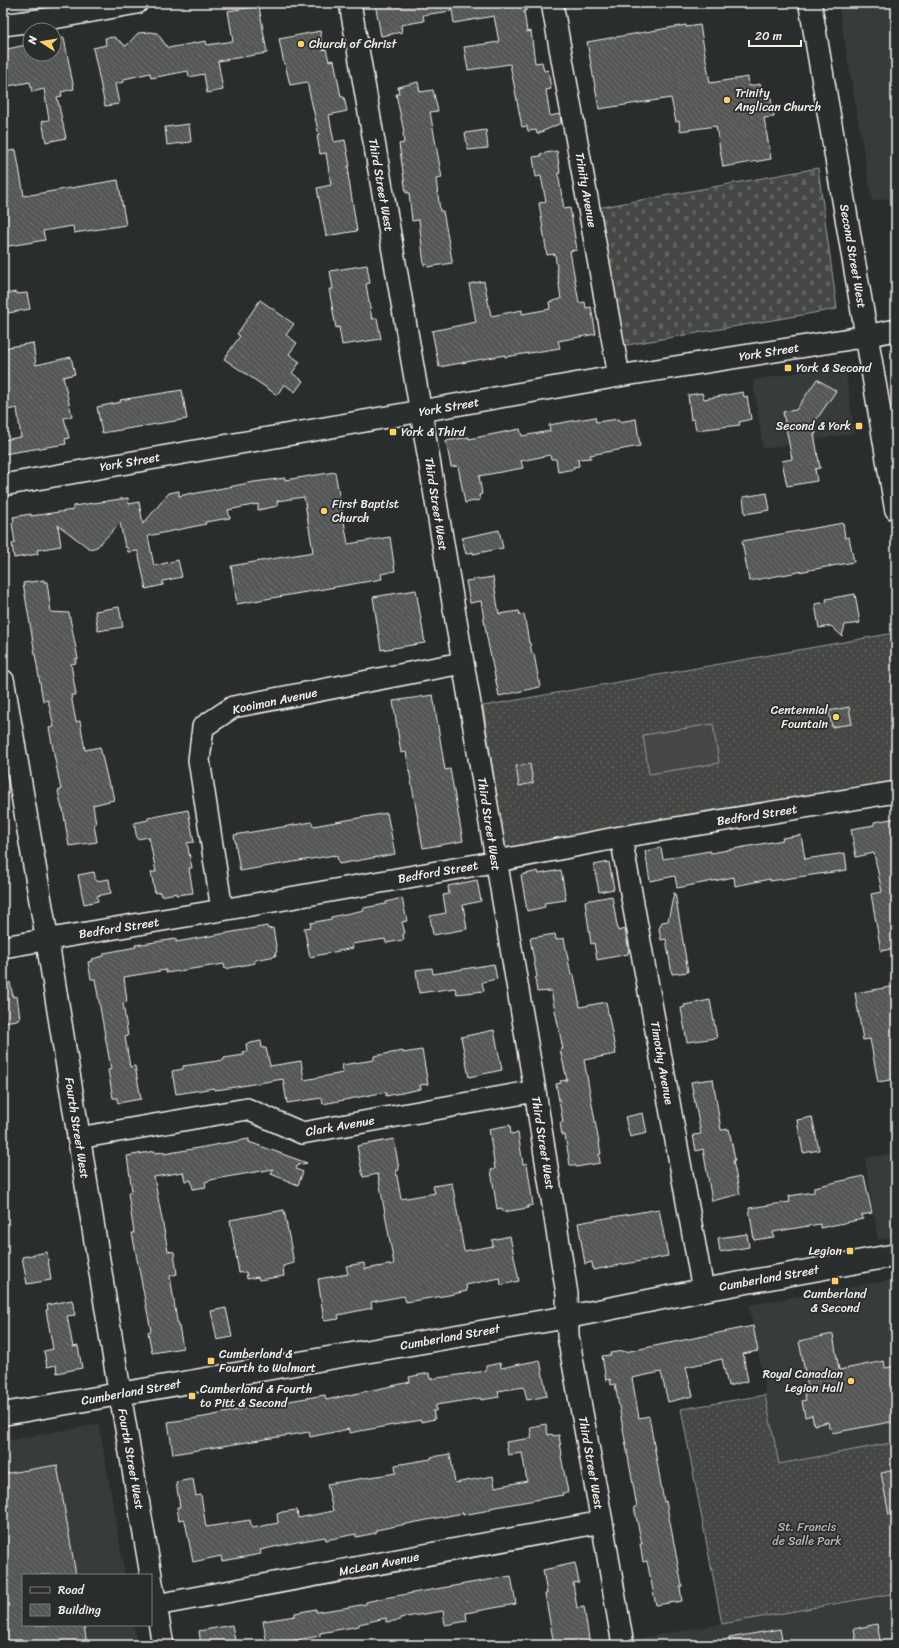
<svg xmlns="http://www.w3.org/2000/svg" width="899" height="1648" font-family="Sriracha,sans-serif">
<defs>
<pattern id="grass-dots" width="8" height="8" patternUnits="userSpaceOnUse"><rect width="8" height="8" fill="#444645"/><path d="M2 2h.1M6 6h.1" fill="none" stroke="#606160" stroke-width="1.8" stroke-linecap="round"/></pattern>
<pattern id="cemetery-stones" width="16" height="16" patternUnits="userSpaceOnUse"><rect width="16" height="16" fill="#444645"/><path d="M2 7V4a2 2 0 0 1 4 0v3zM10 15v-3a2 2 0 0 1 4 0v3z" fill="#606160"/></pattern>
<pattern id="building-back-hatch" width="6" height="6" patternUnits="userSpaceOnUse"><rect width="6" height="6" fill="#555756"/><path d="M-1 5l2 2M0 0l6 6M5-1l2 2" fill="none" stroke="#6e706e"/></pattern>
</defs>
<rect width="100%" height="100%" fill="#2a2d2e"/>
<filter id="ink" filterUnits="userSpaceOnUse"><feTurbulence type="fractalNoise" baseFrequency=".025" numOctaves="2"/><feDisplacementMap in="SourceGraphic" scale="8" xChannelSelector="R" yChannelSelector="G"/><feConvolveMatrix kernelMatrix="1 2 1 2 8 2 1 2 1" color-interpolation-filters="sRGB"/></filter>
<g filter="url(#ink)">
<path fill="#373a3a" d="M838 3H896V197L872 201Z
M845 365 854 433 763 449 753 380Z
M896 1153V1236L878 1240 865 1158Z
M896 1279V1442L779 1464 749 1305Z
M99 1424 125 1575H23V1625H133L137 1645H3V1441Z
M896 1593V1645H642L641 1638Z"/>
<path fill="url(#grass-dots)" stroke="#9c9c96" d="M894 633 896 644V782L505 848 483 706Z
M765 1395 779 1464 896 1442V1593L722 1624 681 1409Z"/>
<path fill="url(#cemetery-stones)" stroke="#9c9c96" d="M818 168 837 309 621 346 597 208Z"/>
<path fill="#444645" stroke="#9c9c96" d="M713 724 719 763 649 774 643 735Z"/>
<path fill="url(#building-back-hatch)" stroke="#f4f1e8" d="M375 3H450L451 11 423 15 424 21 401 25 402 32 381 36Z
M451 3H526L527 10 524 11 527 32 531 31 535 63 542 62 544 71 548 70 551 89 546 90 550 116 560 114 561 123 537 134 536 130 528 131 527 126 522 127 510 64 468 70 464 47 499 42 494 16 454 23Z
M259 6 267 53 218 61 223 90 207 93 204 74 189 77 188 71 151 78 150 73 124 79V82L115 84 119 104 105 106 93 48 106 45 105 38 114 37 126 46 138 33 150 32 157 33 168 48 206 41 207 45 233 41 228 11Z
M686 25V27L700 25 710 83 748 77 749 86 760 84 762 95 770 94 774 117 764 118 771 159 723 167 716 126 680 131 679 121 676 122 671 98 599 109 587 42Z
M320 31 323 50 326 49 329 61 334 60 341 97H344L347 111 329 115 334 142 345 140 350 166H348L349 174H348L357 231 326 236 317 188 331 185 326 153 320 154 317 135H319L307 82 290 85 285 64H284L279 39Z
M64 38 74 89 61 92 62 96 57 97 66 138 46 142 42 121 49 120 44 89 32 92 30 82 3 87V50L30 44V54H54V39Z
M418 82 420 92 433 90 438 111 430 112 442 178 436 179 440 211H443L452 260V263L428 267 427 264 424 265 419 220 412 221 409 192 406 193 399 144 404 143 403 133 404 132 396 94H399L398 87Z
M189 124 191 142 167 145 165 127Z
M486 130 488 148 468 150 465 133Z
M16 150 24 196 118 180 126 225 74 233 73 226 43 231 45 240 3 247V152Z
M557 151 560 173H558L564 209 570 208 577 250 570 251 579 303 585 302 586 308 591 307 596 334 558 341 560 348 505 357V355L439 367 432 331 476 322 469 284 484 281 491 316 522 310V314L550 309 549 302 561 299 555 254 547 255 539 203 546 202 541 176 536 177 533 157 541 156 540 154Z
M367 265 370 283 366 284 372 319 377 318 381 339 342 345 339 327 336 328 329 289H333L330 271Z
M17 292V294L27 293 30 309 3 314V294Z
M260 300 294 324 286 335 297 343 289 354 300 362 292 373 303 381 295 392 284 384 277 395 224 359 240 336 237 334Z
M33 343 36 365 71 357 75 374 63 377 72 416 64 418 69 438 65 439 66 444 3 454V440L21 437 17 408 3 411V348Z
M817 379 836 391 814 423 816 434H814L820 468 815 469 817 481 787 486 782 461 792 459 783 412 796 410Z
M182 390 187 419 102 433 97 407 121 402 120 400Z
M743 392 744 397 747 396 751 419 739 422 740 425 696 430 694 419 691 420 688 395 702 393 704 399Z
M595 417 596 422 619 419V422L636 419 640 446 590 455 591 458 578 459 579 466 573 467 574 469 558 472 556 459H551L550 455 521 461 523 468 479 476 482 494 479 495 480 500 465 503 458 466 451 467 446 441 469 437V439L520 429 522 436 550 431 549 425Z
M335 472 348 544 390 537 395 571 381 574 382 579 237 604 231 566 313 552 304 497 277 501 278 506 258 510V504L228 510 230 518 205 522 206 524 148 536 154 566 178 560 182 577 163 581V585L146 589 138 551 128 552 127 547H125L120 523 97 547 90 549 58 525 61 546 37 550 38 554 14 558 12 544 15 543 12 523 14 522 13 517 31 514V516L73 510V506L128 498 129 504 139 502 143 524 169 493 179 491V496L192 493V494L254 482 285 478V480Z
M767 493 770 510 745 514 743 497Z
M843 523 845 538 849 537 854 562 749 581 742 541Z
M499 530 503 548 473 554V552L466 554 462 538Z
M493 577 499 614 519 611 520 615 524 614 529 643H530L532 654H534L540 687 499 696 487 638 481 601 470 603 466 581Z
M44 580V582H47L51 612 69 613 78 659H75L76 663 71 664 76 695H71L76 722 80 721 85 750 100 747 109 786H111L114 800 93 805 96 824H94L97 842 69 846 63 809H62L58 791 61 790 49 728 54 727 48 700 43 701 23 583Z
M416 590 425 643 381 650 373 597Z
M855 594 860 623 845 625 842 636 831 626 819 628 815 604 827 602 826 599Z
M119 607 123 627 98 631 95 611Z
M433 695 445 770 450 769 463 841 423 848 406 752 401 753 393 701Z
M849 707 852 724 832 727 829 711Z
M530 764 533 783 519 786 516 766Z
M188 810 194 842 187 843 192 868H189L193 893 176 895V893L161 896 160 892 155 893 151 872H156L149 837 137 839 134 823 148 820V818Z
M387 813 395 854 339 864 337 856 335 857V855L240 871 234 835 312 822 313 826Z
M896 818V948L881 951 871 894 882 892 874 853 856 857 851 829 874 825V822Z
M801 835 805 859 845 853 847 870 770 881V879L735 886 734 877 677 888 675 876 650 881 645 851 661 848 663 859 710 851 711 853 783 840 782 838Z
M609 862 614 889 599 892 594 865Z
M561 870 566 900 544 903 545 907 527 911 521 875 538 871 539 874Z
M94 872 96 881 109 879 111 893 97 896 98 901 84 904 78 875Z
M477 880 481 901 463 905 467 929 433 935 430 916 446 913 443 895 449 894 448 886Z
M674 893H675L688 972 672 974 666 939 661 940 659 929 662 922 668 921Z
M612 896 618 931 625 929 629 952H628V954L597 960 594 943 591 944 585 901Z
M402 898 407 921 402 922 405 933 403 934 404 940 386 943 385 939 352 944 353 948 310 957 304 928 311 927 310 923 331 919V917L364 910 363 908 386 904V902Z
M267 926 268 929 273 928 277 952 275 953 276 956 255 960V963L225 969 224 964 166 973V970L124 977 127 1002 123 1003 128 1036 125 1037 130 1067 135 1066 141 1099 118 1103 117 1098H113L108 1070 111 1069 95 979H91L88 962 93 961 92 959 104 956V953L136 947 135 945 176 939V942Z
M555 934 556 940 564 938 571 975H574L580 1007 606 1002 616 1054 584 1060 601 1154H599L600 1163 576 1167 575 1165H570L565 1135H562L560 1123 563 1122 556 1084 561 1083 560 1081 567 1080 560 1049H563L551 991 537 992 535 978 537 977 530 938Z
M494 964 497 979 482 982 484 991 457 994 455 988 419 993 416 970 432 968 433 974Z
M10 982 13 997 17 996 20 1018 17 1019V1020L3 1022V983Z
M896 986V1079L878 1082 870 1039 863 1040 855 993Z
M710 1000 717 1038 687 1042 681 1008 685 1007 684 1005Z
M494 1030 502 1070 469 1077 461 1037Z
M261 1041 262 1048H266L270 1066 301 1061 304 1080 343 1073 342 1065 374 1060V1056L403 1051V1053L422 1050 428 1084 420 1085 421 1089 386 1096V1092L323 1104 322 1098 287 1103 283 1079 223 1089 214 1090V1088L176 1094 172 1071 183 1069V1066L224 1060V1058L244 1055 243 1052 247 1051 246 1044Z
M713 1079 721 1130 729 1129 735 1160 733 1161 740 1194 712 1201 703 1149 696 1151 693 1135 701 1134 691 1082Z
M643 1113 647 1133 630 1137 625 1117Z
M812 1117 819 1150 803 1153 797 1120Z
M510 1125 511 1134 518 1133 523 1164 527 1163 533 1205 528 1206V1208L503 1212 502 1208 497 1209 491 1170 495 1169 489 1129Z
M249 1139V1142L307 1163 298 1165 296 1169 303 1172 298 1185 271 1174 273 1169 215 1179 205 1182 206 1187 193 1189 191 1180 185 1181 183 1172 154 1177 168 1251 174 1252 177 1274 170 1276 178 1327 179 1326 183 1348 152 1353 148 1332 151 1331 132 1233H134L128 1193 131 1192 132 1191 127 1156 155 1151V1153L164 1152V1154Z
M394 1139 399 1170 396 1171 401 1199 435 1193 433 1186 452 1183 464 1251 493 1246 492 1240 510 1236 519 1281 501 1285 500 1278 466 1285 467 1291 449 1295 406 1302 404 1296 371 1302 372 1308 338 1315 339 1319 324 1321 318 1279 348 1274 346 1266 364 1263 365 1269 394 1264 378 1174 363 1177 357 1146Z
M864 1176 872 1213 862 1215 863 1219 820 1228V1224L773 1232 774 1237 754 1240 749 1208 790 1202 789 1196 814 1192V1187Z
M659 1209 668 1256 593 1270 592 1262 585 1264 578 1223Z
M284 1210 294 1263 283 1266 284 1276 259 1280 258 1277 247 1279 246 1272 239 1273 230 1220Z
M747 1234 749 1247 720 1252 718 1238Z
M47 1252 51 1280 27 1284 22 1257Z
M72 1300 75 1315 67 1316 73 1347 78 1346 82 1368 57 1373 56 1365 47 1367 44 1351 53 1349 46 1310H48L47 1305Z
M226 1308 232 1337 217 1340 211 1311Z
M753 1326 758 1351 743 1354 748 1381 728 1386 722 1359 686 1367 693 1396 668 1402 661 1372 632 1378 639 1418 649 1416 664 1502 666 1501 682 1586 680 1587 682 1601 656 1605 647 1561 643 1562 640 1544H642L634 1507H637L615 1384 611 1385 610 1379 606 1380 602 1356 611 1355 610 1353 624 1351 625 1352Z
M833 1334 839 1370 884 1361 885 1368 896 1366V1421L832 1433 831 1428H829L828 1422 814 1425 812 1415 805 1417 802 1401 806 1400 804 1393H809L799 1341Z
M540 1360 547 1396 527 1400 524 1387 498 1391 499 1397 481 1400V1398L436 1405V1411H433L435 1419 421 1422V1420L349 1433V1429L310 1437 309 1432 173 1454 168 1422 204 1417 258 1406 325 1395 326 1400 410 1382 409 1377 429 1373 430 1379 486 1371V1366L500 1363 501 1368Z
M546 1424 548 1435 552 1434 553 1436 559 1435 562 1455 561 1456 568 1492 562 1493 563 1495 490 1508V1510L463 1515V1513L376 1530V1533L356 1537V1534L326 1540 325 1537 297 1542 260 1550 261 1554 222 1561 221 1556 193 1562 185 1521 184 1519 179 1520 177 1507H180L176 1482 193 1479 196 1496 201 1495 206 1527 250 1520 252 1528 278 1523 277 1514 282 1512 297 1510 298 1518 333 1511 327 1484 396 1473 395 1465 431 1459V1457L450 1454 455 1483 493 1476 495 1487 527 1481 522 1453 508 1455 506 1442 532 1438 530 1427Z
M57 1465 76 1575H23V1625H84L87 1645H3V1474Z
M896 1470V1514L889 1515 881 1473Z
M575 1563 579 1582 573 1583 577 1608 584 1607 590 1645H554L545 1594H547L543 1570Z
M511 1576 516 1604 466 1613 467 1621 445 1625 443 1611 400 1618 401 1620 386 1622V1618L359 1624V1626L320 1633V1636L267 1645 263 1621 295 1616V1613L316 1609V1612L344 1608 366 1604V1602L384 1598Z
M877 1624 881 1645H857L854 1629Z
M232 1625 236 1645H201L199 1631Z
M780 1629 783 1645H730L729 1638Z"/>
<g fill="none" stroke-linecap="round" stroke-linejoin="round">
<g stroke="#f4f1e8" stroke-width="24">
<path id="minor" d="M350 3 425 436 535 1091 567 1294 568 1336 602 1522 623 1645
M552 3 619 376
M3 25 54 18 137 3
M3 485 619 376 844 340 896 330
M621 837 703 1290
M222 910 199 760 203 727 233 707 462 663
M3 947 222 910 482 864 621 837 896 792
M78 1138 247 1109 302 1133 535 1091
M120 1394 151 1575
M151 1577 163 1645
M156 1605 602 1522"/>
</g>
<g stroke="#f4f1e8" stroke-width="25">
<path id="tertiary" d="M3 681 47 939 120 1394
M3 1414 568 1317 703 1290 896 1255"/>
</g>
<g stroke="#f4f1e8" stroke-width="25">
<path id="secondary" d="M810 3 896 509"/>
</g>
<use href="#minor" stroke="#2a2d2e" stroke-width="21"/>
<use href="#tertiary" stroke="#2a2d2e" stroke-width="22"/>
<use href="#secondary" stroke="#2a2d2e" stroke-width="22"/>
</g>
</g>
<g fill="#ffd166" stroke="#2a2d2e" stroke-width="1.5">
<circle cx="301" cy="44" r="4"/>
<circle cx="727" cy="100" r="4"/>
<rect x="784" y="364" width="8" height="8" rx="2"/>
<rect x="855" y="422" width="8" height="8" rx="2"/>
<rect x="389" y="428" width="8" height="8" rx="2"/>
<circle cx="324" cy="511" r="4"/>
<circle cx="836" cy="717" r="4"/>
<rect x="846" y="1247" width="8" height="8" rx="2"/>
<rect x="831" y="1277" width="8" height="8" rx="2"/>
<rect x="207" y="1357" width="8" height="8" rx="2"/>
<circle cx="851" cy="1381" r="4"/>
<rect x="188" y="1392" width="8" height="8" rx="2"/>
</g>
<g text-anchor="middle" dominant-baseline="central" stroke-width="3.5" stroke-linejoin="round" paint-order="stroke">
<g font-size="12" fill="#f4f1e8" stroke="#2a2d2e" text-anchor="start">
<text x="309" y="44">Church of Christ</text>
<text x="735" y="93">Trinity<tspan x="735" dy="14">Anglican Church</tspan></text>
<text x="796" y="368">York &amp; Second</text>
<text x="851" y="426" text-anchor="end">Second &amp; York</text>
<text x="401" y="432">York &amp; Third</text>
<text x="332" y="504">First Baptist<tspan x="332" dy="14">Church</tspan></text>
<text x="828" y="710" text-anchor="end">Centennial<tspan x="828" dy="14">Fountain</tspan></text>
<text x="842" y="1251" text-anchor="end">Legion</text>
<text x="835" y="1294" text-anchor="middle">Cumberland<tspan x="835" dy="14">&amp; Second</tspan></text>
<text x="219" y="1354">Cumberland &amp;<tspan x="219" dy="14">Fourth to Walmart</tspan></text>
<text x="843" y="1374" text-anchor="end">Royal Canadian<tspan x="843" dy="14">Legion Hall</tspan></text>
<text x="200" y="1389">Cumberland &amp; Fourth<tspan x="200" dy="14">to Pitt &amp; Second</tspan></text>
</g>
<g font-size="12" fill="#f4f1e8" stroke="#2a2d2e">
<text transform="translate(381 185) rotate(80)">Third Street West</text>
<text transform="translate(586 190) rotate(80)">Trinity Avenue</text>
<text transform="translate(853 256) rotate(80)">Second Street West</text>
<text transform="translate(769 352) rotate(-9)">York Street</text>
<text transform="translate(449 407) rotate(-10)">York Street</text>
<text transform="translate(130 462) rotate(-10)">York Street</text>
<text transform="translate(436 504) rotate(81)">Third Street West</text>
<text transform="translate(275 701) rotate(-12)">Kooiman Avenue</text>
<text transform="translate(757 815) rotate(-9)">Bedford Street</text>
<text transform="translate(489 824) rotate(81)">Third Street West</text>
<text transform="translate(438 872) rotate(-10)">Bedford Street</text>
<text transform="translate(119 928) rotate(-9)">Bedford Street</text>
<text transform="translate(662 1063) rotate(80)">Timothy Avenue</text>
<text transform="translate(340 1126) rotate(-10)">Clark Avenue</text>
<text transform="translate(77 1128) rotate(81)">Fourth Street West</text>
<text transform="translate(543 1143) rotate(81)">Third Street West</text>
<text transform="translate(769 1278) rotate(-10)">Cumberland Street</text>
<text transform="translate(450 1337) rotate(-10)">Cumberland Street</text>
<text transform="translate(131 1392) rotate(-10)">Cumberland Street</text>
<text transform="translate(131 1459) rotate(80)">Fourth Street West</text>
<text transform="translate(591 1463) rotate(80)">Third Street West</text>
<text transform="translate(379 1564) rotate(-11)">McLean Avenue</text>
</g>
<g font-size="12" fill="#b6b5af" stroke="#2a2d2e">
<text x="807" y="1527">St. Francis<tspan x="807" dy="14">de Salle Park</tspan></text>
</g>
</g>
<rect width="899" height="1648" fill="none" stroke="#2a2d2e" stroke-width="16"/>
<rect x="8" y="8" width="883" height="1632" fill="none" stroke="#f4f1e8" stroke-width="1.5" filter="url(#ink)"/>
<rect x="22" y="1574" width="130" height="52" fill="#2a2d2e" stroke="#7b7b78"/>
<rect x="30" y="1587" width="20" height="6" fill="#2a2d2e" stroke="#7b7b78"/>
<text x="58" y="1594" font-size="12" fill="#f4f1e8">Road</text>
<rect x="30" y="1604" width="20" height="12" fill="url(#building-back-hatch)" stroke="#7b7b78"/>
<text x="58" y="1614" font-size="12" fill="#f4f1e8">Building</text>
<g transform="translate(42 42) rotate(282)"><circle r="19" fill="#2a2d2e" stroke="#7b7b78"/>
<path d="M0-3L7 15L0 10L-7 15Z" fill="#ffd166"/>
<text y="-6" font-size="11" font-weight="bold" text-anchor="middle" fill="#f4f1e8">N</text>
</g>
<path d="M749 40v6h52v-6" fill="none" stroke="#f4f1e8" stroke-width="2"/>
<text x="755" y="40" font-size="12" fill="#f4f1e8" stroke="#2a2d2e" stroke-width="3" paint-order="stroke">20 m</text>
</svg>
